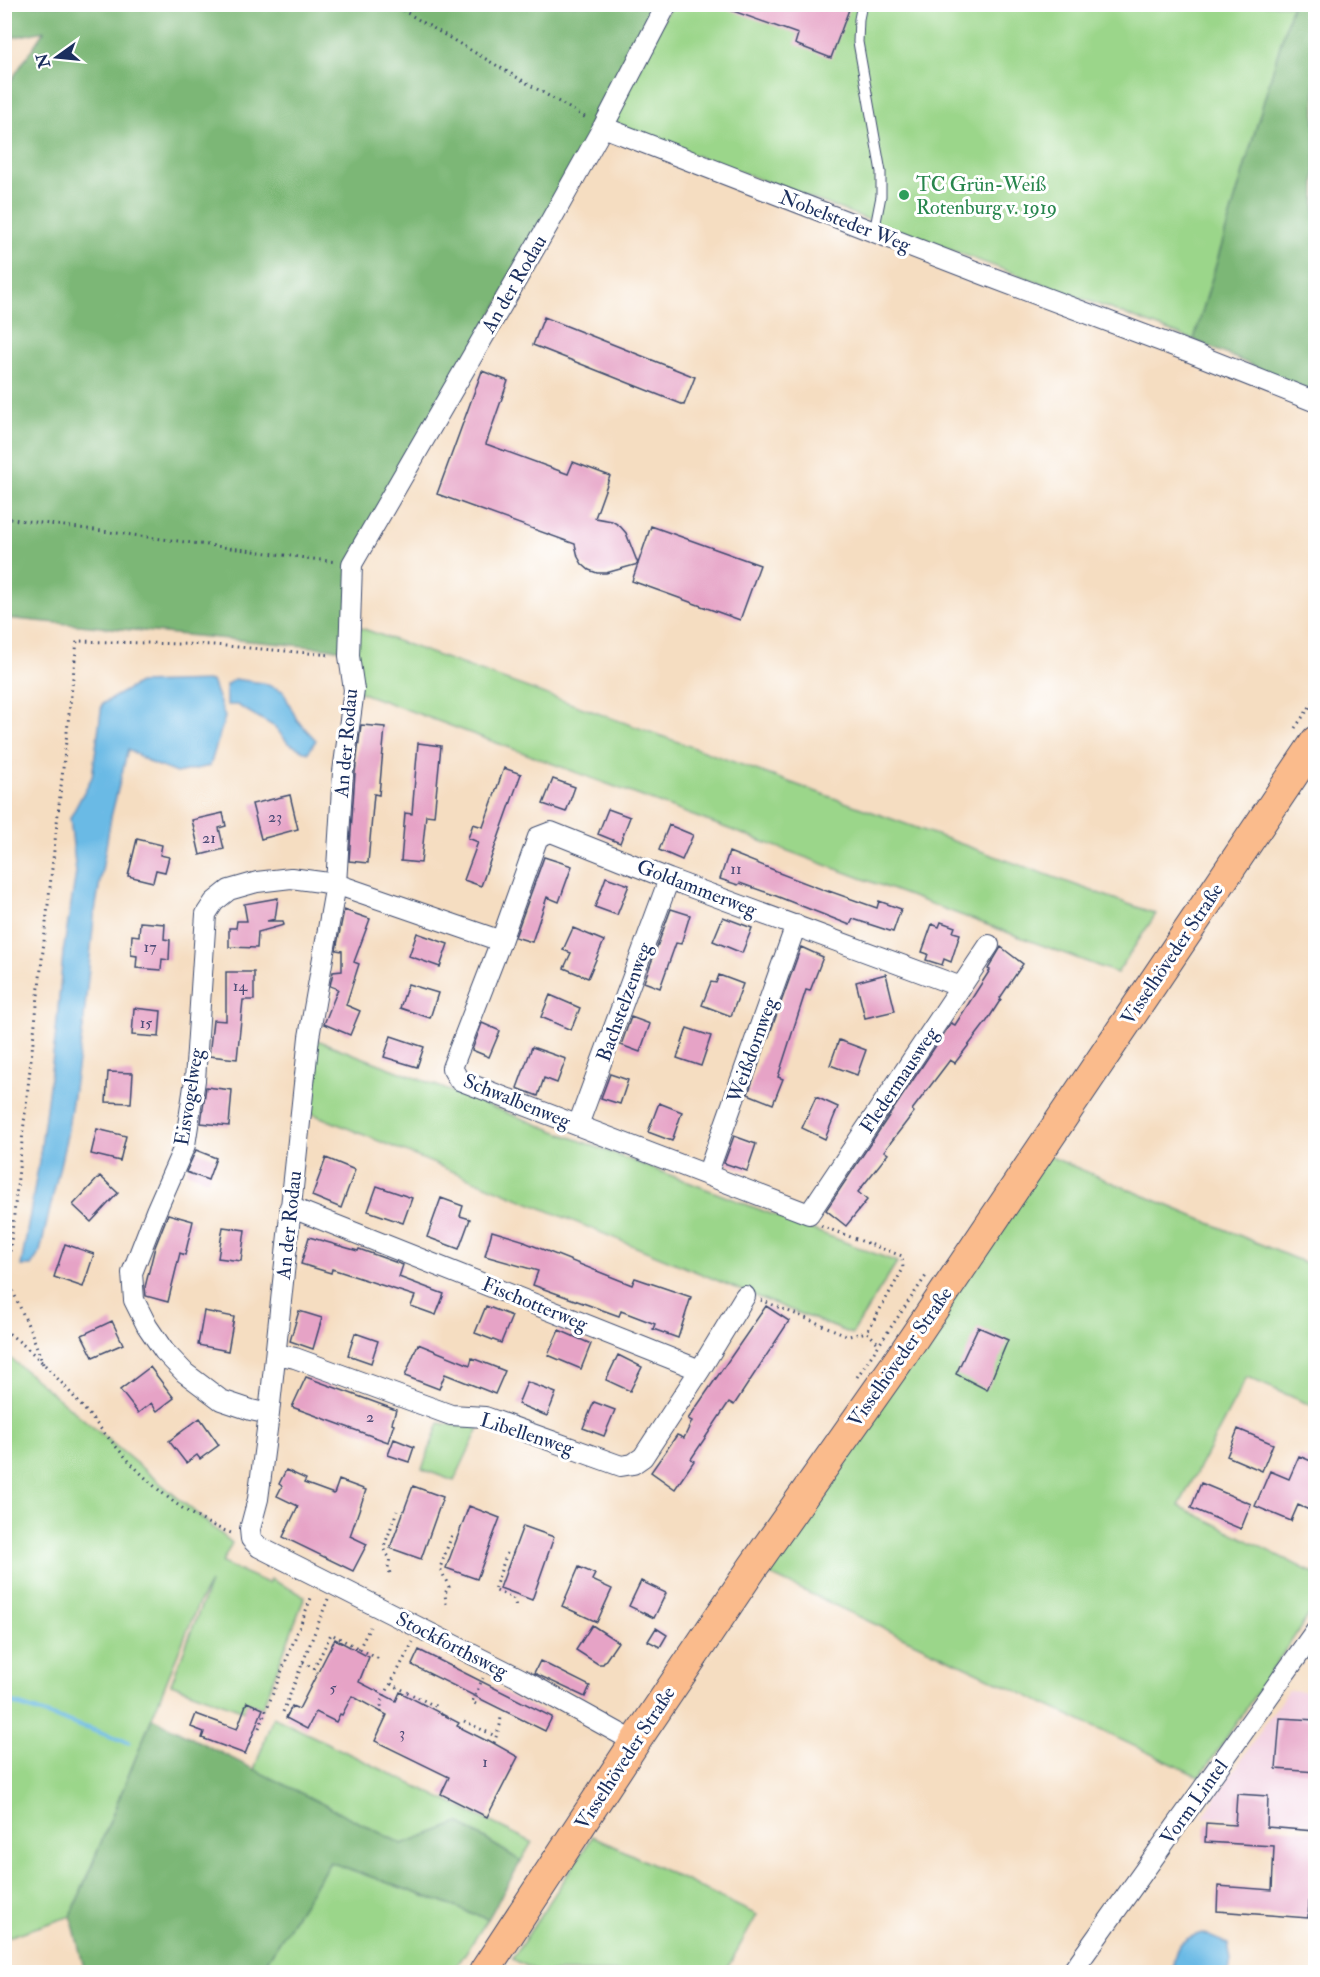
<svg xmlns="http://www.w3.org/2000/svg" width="1320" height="1977" font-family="'IM FELL Double Pica',serif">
<rect width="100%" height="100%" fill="#fff"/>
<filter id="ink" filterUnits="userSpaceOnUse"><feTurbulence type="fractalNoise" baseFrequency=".0167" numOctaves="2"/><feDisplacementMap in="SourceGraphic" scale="12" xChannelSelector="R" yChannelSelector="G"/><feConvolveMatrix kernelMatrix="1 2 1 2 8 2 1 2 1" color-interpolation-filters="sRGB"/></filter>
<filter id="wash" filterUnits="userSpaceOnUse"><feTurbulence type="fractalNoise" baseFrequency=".008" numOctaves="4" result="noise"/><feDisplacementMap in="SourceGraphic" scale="24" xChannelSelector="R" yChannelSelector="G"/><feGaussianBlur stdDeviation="1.35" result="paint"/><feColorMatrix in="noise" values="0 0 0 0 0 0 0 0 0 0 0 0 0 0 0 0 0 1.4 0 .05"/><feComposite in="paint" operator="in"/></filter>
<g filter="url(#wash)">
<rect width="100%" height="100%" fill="#f5ddc1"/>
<path fill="#f2cfe0" d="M1288 1690 1315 1692V1824L1203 1817Z"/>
<path fill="#9bd68a" stroke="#5b8274" stroke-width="1.5" d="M671 5H1292L1194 340 610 124Z
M350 624 1156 914 1117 973 354 690Z
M309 1037 897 1262 852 1334 760 1298 301 1109Z
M1039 1152 1315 1267V1407L1247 1377 1179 1506 1315 1574V1606L1200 1777 766 1573Z
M4 1353 232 1543 222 1563 268 1583 270 1579 305 1596 262 1708 248 1703 244 1711 171 1684 210 1583 199 1602 71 1916 5 1938Z
M439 1423 458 1426H480L454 1481 422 1469Z
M273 1717 532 1842 521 1861 459 1823 402 1844 254 1770Z
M593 1836 757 1915 725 1972H539L512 1959Z
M330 1862 488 1919 453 1972H260Z"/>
<path fill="#7cb776" stroke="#4c736a" stroke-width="1.5" d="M5 5H656L548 216 351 564 346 650 5 618 4 91 44 31 5 39Z
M1292 5H1315V393L1194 340Z
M152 1718 402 1844 459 1823 521 1861 488 1919 330 1862 260 1972H85L71 1916Z"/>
<path fill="#6abae5" stroke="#4274a2" stroke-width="1.5" d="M234 679 263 683 283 691 297 720 316 740 308 753 288 743 275 727 237 705H227L226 685Z
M212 681 225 717 210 766 176 773 149 762 128 749 111 817 94 917 83 1028 67 1135 40 1252 31 1266H21L39 1162 56 1032 63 953 76 873 70 818 92 777 102 704 139 683Z
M1202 1933 1228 1944 1231 1961 1229 1972H1172C1175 1948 1177 1940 1202 1933Z"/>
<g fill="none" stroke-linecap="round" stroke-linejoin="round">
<path stroke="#6abae5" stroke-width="5" d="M4 1700 128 1742"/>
</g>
<g id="blocks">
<path fill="#e6a3c6" d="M719 4H851L831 58 795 44 798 34 719 6Z
M544 317 695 377 684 405 533 345Z
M482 371 508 381 486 444 568 474 573 462 610 476 595 518 612 521 620 526 626 533 638 564 606 573H597L589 570 582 564 578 557 575 544 437 494Z
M651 526 760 565 740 620 632 581Z
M361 725 385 727 379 795 374 794 368 863 349 861 355 773Z
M418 743 441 746 434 816 426 815 421 863 401 861 405 813 412 814Z
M504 768 521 774 481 886 464 880 478 842 468 838 473 824 483 827Z
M553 779 575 787 566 812 543 804Z
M290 795 298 829 261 839 252 804Z
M608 809 630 817 620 843 598 834Z
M223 813 226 826 219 828 224 849 200 855 192 820Z
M669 825 693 835 682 860 659 850Z
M137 839 162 845 160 855 169 857 165 872 156 870 153 882 128 876Z
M729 852 779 872V873L829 892V891L877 908 879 901 901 909 893 932 853 919 850 925 771 894 740 883 738 885 720 879Z
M544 857 572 866 559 902 547 897 532 942 515 937Z
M606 877 629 885 617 915 595 907Z
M278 898 275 919 267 921H283L284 925 258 932 257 948 229 947V928H236L237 921H247L244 904Z
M671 909 690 915 681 944 676 943 660 988 644 982Z
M344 910 370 919 354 962 359 964 346 1005 360 1011 350 1035 324 1024 338 989 330 986 333 972 342 971V951L336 950Z
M723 917 752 928 742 953 713 941Z
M140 922 165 924 164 939 170 940 169 960 162 959 161 970 136 968 137 956 131 955 132 935 139 936Z
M941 922 955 927 953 932 960 934 951 962 944 959 942 965 926 960 928 954 922 952 932 924 939 927Z
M573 928 604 941 588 978 564 968 571 953 563 950Z
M417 933 448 944 440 967 409 956Z
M801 947 823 957 810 991 806 990 778 1077 783 1079 773 1104 748 1094Z
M1001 947 1023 964 1000 998 1001 999 987 1021 955 1063 950 1060 912 1110 914 1112 884 1151 888 1154 858 1192 867 1200 846 1226 826 1210 951 1023 955 1025 990 970 988 969Z
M226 972H254V1000H243L237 1059 209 1056 213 1020 226 1021Z
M886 974 895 1011 865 1018 856 982Z
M719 975 743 984 731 1016 702 1005 711 982 716 983Z
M408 984 438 993 430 1018 400 1008Z
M550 995 580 1008 571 1030 541 1017Z
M134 1008 161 1011 159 1037 132 1035Z
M631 1017 650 1024 640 1052 621 1045Z
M482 1023 500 1031 489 1057 472 1050Z
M687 1028 711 1036 701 1066 677 1058Z
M391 1036 424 1047 417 1067 384 1057Z
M839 1040 866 1050 857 1075 830 1065Z
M532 1047 566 1059 557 1083 544 1078 538 1096 517 1088Z
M108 1072 133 1073 131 1103 106 1102Z
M610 1074 628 1080 620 1104 601 1098Z
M206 1087 232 1090 229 1126 201 1123Z
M816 1097 838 1107 825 1139 802 1128Z
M659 1103 682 1112 672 1141 648 1132Z
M97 1129 126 1136 120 1161 91 1154Z
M734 1136 756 1144 747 1171 724 1163Z
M196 1150 216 1158 208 1180 186 1172Z
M326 1158 355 1170 341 1208 312 1196Z
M100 1176 118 1193 91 1222 73 1205Z
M377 1186 412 1198 403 1223 368 1211Z
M441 1198 463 1206 460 1216 470 1219 459 1249 427 1237Z
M168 1214 193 1221 185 1255 180 1253 168 1302 146 1296 145 1287 155 1247Z
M223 1227 245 1230 241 1261 218 1258Z
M492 1231 525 1241 524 1242 632 1285 635 1278 691 1297 678 1338 653 1329 655 1324 621 1311 619 1316 533 1285 538 1271 485 1256Z
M309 1237 358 1251 359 1249 403 1265 399 1277 444 1294 436 1315 411 1306 415 1296 332 1269 331 1273 301 1264Z
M65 1244 94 1254 83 1287 54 1277Z
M486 1306 512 1316 501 1343 475 1333Z
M766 1306 789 1321 734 1405 729 1402 691 1459 694 1461 675 1489 651 1472 677 1435 684 1438 692 1421 688 1419Z
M204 1311 234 1317 228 1351 198 1345Z
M299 1311 322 1318 313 1349 290 1341Z
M112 1321 123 1344 93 1357 82 1335Z
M978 1327 1008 1340 987 1390 956 1374Z
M559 1330 591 1344 581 1369 548 1355Z
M355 1333 378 1341 371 1363 348 1355Z
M418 1344 470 1365 472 1358 505 1371 495 1394 445 1374 439 1389 405 1376Z
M618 1355 642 1367 630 1391 606 1380Z
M150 1367 174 1398 157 1411 151 1403 138 1413 120 1390Z
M306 1377 396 1410 392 1423 394 1424 388 1442 292 1407Z
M527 1382 556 1393 547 1416 518 1404Z
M594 1402 615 1410 604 1436 583 1428Z
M200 1418 219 1445 200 1459 197 1455 186 1463 169 1441Z
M1238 1429 1273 1444 1262 1471 1227 1456Z
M394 1439 414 1447 409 1462 388 1455Z
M1299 1456 1316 1463V1513L1298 1505 1291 1521 1255 1506 1270 1471 1289 1479Z
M286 1470 306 1479 304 1483 334 1494 339 1480 366 1490 350 1536 367 1544 353 1571 283 1537 298 1506 277 1496 282 1486 279 1484Z
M1201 1483 1251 1504 1241 1529 1191 1508Z
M413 1486 443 1497 421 1559 390 1548Z
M469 1506 500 1518 477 1579 446 1568Z
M523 1526 554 1537 532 1600 500 1588Z
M579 1567 595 1574 592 1580 612 1589 597 1622 562 1606Z
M641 1581 666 1593 654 1618 629 1606Z
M592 1625 618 1642 603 1664H598L576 1650Z
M656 1628 667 1635 660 1647 648 1641Z
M335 1639 369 1657 359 1682 396 1701 400 1692 459 1723 457 1726 487 1741 488 1740 518 1757 487 1817 441 1794 449 1777 375 1741 387 1715 352 1696 342 1715 340 1714 336 1722 316 1712 307 1729 286 1718 292 1706 299 1709Z
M419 1650 552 1717 545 1731 412 1665Z
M540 1661 590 1686 585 1697 534 1673Z
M247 1702 263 1709 245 1754 202 1738 204 1732 191 1727 196 1714 237 1729Z
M1280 1718 1316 1720V1772L1276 1769Z
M1237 1794 1268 1796 1267 1827 1314 1831 1308 1918 1217 1911 1218 1886 1272 1890 1274 1846 1205 1842 1206 1823 1235 1825Z"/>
</g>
</g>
<g filter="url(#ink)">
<use href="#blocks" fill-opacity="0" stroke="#3c496d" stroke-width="1.5"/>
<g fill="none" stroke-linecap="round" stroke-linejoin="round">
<g stroke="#3c496d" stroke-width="11">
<path id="lane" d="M862 4 859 19 858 42 881 172V196L874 232"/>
</g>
<g stroke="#3c496d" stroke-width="22">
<path id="street" d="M603 127 985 275 1190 352 1316 402
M501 941 538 837 551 832 669 879 961 987
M578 1125 669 879
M707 1175 796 925
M290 1207 700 1370 745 1296
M277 1354 295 1358 451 1415 485 1417 621 1466 633 1464 643 1457 700 1370
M269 1414 251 1410 221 1400 185 1373 164 1351 147 1326 134 1300 132 1273 156 1211 185 1145 195 1080 206 914 214 902 229 890 257 882 291 878 336 884 501 941 452 1068 459 1080 809 1214 989 945
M635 1742 521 1679 259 1547 251 1539 250 1529 258 1499 269 1414 309 1037 336 884 343 772 354 690 349 656 352 564 551 220 603 127 667 4
M1072 1972 1316 1630"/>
</g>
<g stroke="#3c496d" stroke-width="32">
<path id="primary" d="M484 1972 635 1742 753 1567 901 1357 1316 741"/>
</g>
<path stroke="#3c496d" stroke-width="3" stroke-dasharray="1.5 4.5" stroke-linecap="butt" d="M392 4 588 119
M4 518 336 562
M1295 728 1316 698
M821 1226 902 1256 903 1269 867 1332
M761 1300 849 1336 867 1332 879 1344
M4 1330C90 1391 128 1498 234 1534
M43 1364 32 1334 7 1278 77 641 214 645 332 655
M857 1377 928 1273
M507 1553 494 1590 513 1598 517 1609
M390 1573 388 1568 390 1558 386 1553 384 1547 397 1511
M446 1604 445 1593 449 1587 440 1568 453 1532
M359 1649 370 1627
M303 1662 318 1671
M314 1669 331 1634 377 1658 379 1654
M391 1684 439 1708
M476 1704 472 1702 483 1678
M288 1715 283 1712 328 1599
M386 1717 381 1711V1702L413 1642
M464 1721 495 1736
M259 1728 311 1598
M494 1743 500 1725 501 1717"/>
<use href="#lane" stroke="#fff" stroke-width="9"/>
<use href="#street" stroke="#fff" stroke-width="20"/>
<use href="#primary" stroke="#fabb8c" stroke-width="30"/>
</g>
</g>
<circle fill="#2e9e5b" stroke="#fff" stroke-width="2" cx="904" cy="195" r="6"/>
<g text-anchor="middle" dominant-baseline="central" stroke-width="6" stroke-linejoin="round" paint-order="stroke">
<g font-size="16" fill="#4e4c78">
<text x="275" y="817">23</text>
<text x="209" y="838">21</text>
<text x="736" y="869">11</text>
<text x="150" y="947">17</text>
<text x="240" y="986">14</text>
<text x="146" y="1023">15</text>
<text x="370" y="1417">2</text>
<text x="333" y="1688">5</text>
<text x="402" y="1733">3</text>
<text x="485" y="1762">1</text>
</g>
<g font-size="20" fill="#27864d" stroke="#fff" text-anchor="start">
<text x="916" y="184">TC Grün-Weiß<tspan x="916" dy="23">Rotenburg v. 1919</tspan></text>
</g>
<g font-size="20" fill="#1b2f5e" stroke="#fff">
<text transform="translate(845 221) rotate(21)">Nobelsteder Weg</text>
<text transform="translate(514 284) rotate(-60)">An der Rodau</text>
<text transform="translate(346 743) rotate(-85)">An der Rodau</text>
<text transform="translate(697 888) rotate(21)">Goldammerweg</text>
<text transform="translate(1172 954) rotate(-56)">Visselhöveder Straße</text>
<text transform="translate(624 1002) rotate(-70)">Bachstelzenweg</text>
<text transform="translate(752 1050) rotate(-70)">Weißdornweg</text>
<text transform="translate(899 1080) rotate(-56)">Fledermausweg</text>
<text transform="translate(189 1097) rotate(-81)">Eisvogelweg</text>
<text transform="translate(517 1101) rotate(22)">Schwalbenweg</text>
<text transform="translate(289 1225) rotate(-84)">An der Rodau</text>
<text transform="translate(535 1304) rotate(22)">Fischotterweg</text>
<text transform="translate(900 1357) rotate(-55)">Visselhöveder Straße</text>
<text transform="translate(527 1434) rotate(18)">Libellenweg</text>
<text transform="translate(452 1645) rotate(27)">Stockforthsweg</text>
<text transform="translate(625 1758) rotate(-57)">Visselhöveder Straße</text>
<text transform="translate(1194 1802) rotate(-54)">Vorm Lintel</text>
</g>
</g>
<rect width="1320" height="1977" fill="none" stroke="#fff" stroke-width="24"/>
<g transform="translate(57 57) rotate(255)" stroke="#ffffff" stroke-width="4.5" paint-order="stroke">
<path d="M0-4.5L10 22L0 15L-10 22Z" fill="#1b2f5e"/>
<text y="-9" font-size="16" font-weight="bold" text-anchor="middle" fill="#1b2f5e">N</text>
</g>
</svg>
